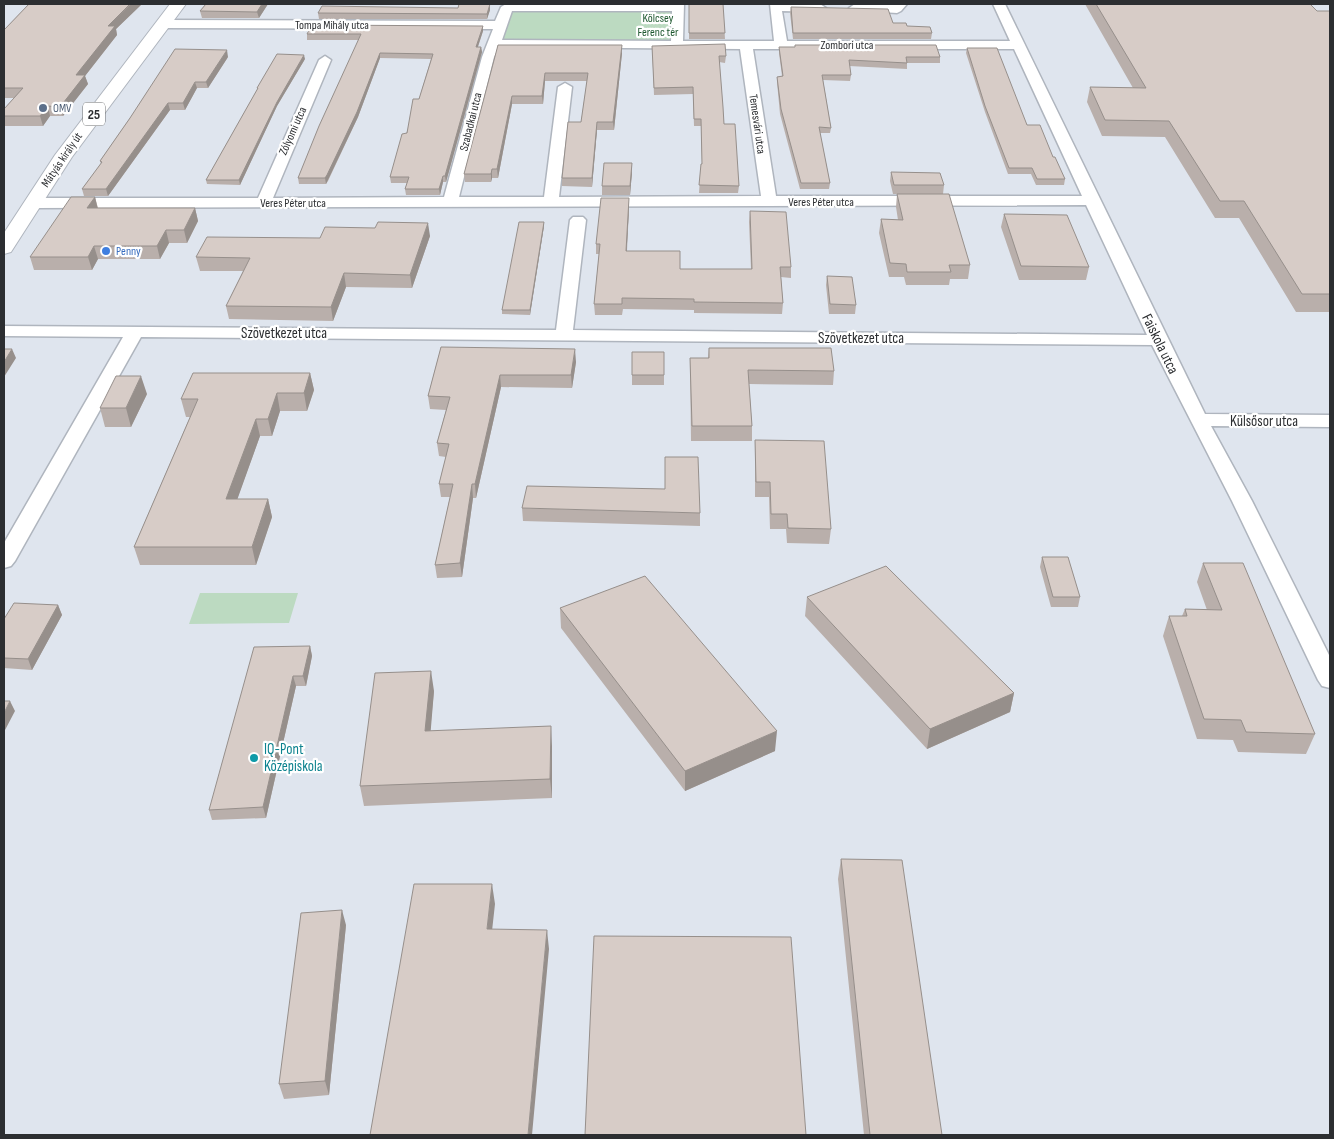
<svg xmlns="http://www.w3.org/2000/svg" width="1334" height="1139" font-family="'Sofia Sans Condensed',sans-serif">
<rect width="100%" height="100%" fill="#dfe5ee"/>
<path fill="#bcdac1" d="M507 7H678L677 45 501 41Z
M200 593H298L289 623 189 624Z"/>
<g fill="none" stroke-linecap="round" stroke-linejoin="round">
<g stroke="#afb5be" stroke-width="3">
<path id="street" d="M506 4H684L683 41H774L770 4H820L826 8 820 12 782 11 787 41H1010L993 4H1005L1205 414 1330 415V427L1211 426 1252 501 1330 657V688L1322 686 1318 680 1232 501 1152 345 141 337 15 561 11 566 4 568V543L123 337 4 336V326L556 330 570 220 573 217H583L586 220 573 330 1147 335 1086 205 34 208 29 206 26 203 29 200 34 198H258L319 60 325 56 331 60 273 198 444 197 482 57 493 29 163 28 157 24 163 20 495 21 501 7ZM512 11H672L671 41 502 40ZM499 47 740 49 761 196 559 197 572 87 565 83 558 87 544 197H459L494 57ZM753 49H1014L1082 196H776Z
M855 4H907L901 11 897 13 851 10 849 8Z"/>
</g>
<g stroke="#afb5be" stroke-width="2">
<path id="primary" d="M170 4H186L72 157 11 252 4 254V233L55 155Z"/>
</g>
<use href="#street" fill="#fff" fill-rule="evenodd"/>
<use href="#primary" fill="#fff" fill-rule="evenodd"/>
</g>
<path fill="#b9afab" d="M29 4H142L116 29 117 35 85 76 88 84 63 116H50L43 126H4V109L14 98H4V30Z
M206 4H268L259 18H202L200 11Z
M490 4V10L487 19H319L318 13 458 8Z
M688 4H723L725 39H689V4Z
M1085 4H1310L1317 11H1330V312H1296L1239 218H1215L1165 137 1102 136 1087 102 1090 87 1133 88Z
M791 7 907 26 932 33 931 39H793L790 13Z
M483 31 478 47H481L482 52 446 182H443L440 195H406L405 189 407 183H391L390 177 419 99 431 59 380 58 358 117 328 181 326 184H299L298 178 359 40H307V34Z
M498 45 622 53 614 130H597L592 187 562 186V178L581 122 587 81H545L543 104H512L498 178H492L491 182H465L464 174Z
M652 46 726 56 725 63 719 62 724 124 739 186 738 193H699L701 164H702L701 126H694L693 94 654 95Z
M779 47 940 57V63H907V69L849 66 851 75 850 81 823 80 831 128 830 133H820L830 183 829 189H800L780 114 777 82V77L782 76 779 53Z
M967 48 1027 125 1053 157 1065 179 1064 185H1036L1031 174H1008L985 112 966 53Z
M228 57 208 88H197L185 110H170L108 196H84L82 189 101 164 100 161 130 118Z
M305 59 277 106 240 185 207 184 206 180 257 90V88Z
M632 172 630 195H602V186Z
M891 172 944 185 943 194H893L890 181Z
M897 194 970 265 968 279H950L949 285H906L904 277H889L879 233 881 219 898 220 896 207Z
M95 197 98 208H195L198 221 187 243H169L160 259H98L92 270H34L30 257Z
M629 208 627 251 680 269H751L749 222 750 211 791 267V278L781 277 783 303 782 314 694 313V310L623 309 622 315H595L594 304 599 254H596V244Z
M1004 214 1089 267 1086 280H1019L1001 227Z
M544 222V226L530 315 502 314V310Z
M430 236 412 288 346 287 333 321 229 319 226 306 243 271H200L196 257 320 238Z
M827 276 856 305 855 314H829L826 285Z
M441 347 576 362 572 388 501 387 476 498H473L462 577 437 578 435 565 450 497H441L439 484 446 457 439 456 437 443 446 410 430 409 428 396Z
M709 348 834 371 833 385 749 384 752 426V441H691L690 358H708Z
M664 352V385H632V375Z
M310 373 314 390 307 411H280L272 436H260L237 499H268L272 517 256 565H140L134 547 190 417H186L181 399Z
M147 394 131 427H105L100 408Z
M755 440 831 529 829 544 787 543 786 529H770L769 497H755Z
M522 508 700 513V526L523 521Z
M1042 557 1080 597 1078 607H1051L1040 567Z
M1203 563 1315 734 1306 754 1238 752 1233 740 1197 739 1163 636 1169 616H1182L1185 609 1207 610 1197 582Z
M807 597 1014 693 1010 712 927 749 805 616Z
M58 605 62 615 32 670 4 668V619Z
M560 608 775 751 685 791 561 628Z
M310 646 312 656 306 686H296L266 818 212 820 209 810Z
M434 691 430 731 552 746V798L364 806 360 786Z
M841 859 942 1135H864L838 879Z
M346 925 329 1095 284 1099 279 1084Z"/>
<path fill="#968f8b" d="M131 4H142L116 29 117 35 85 76 88 84 63 116 60 107 76 75 108 26Z
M262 4H268L259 18 257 12Z
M490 4V10L487 19V14Z
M483 26V31L476 52V47Z
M622 45V53L614 130 613 122Z
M481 47 482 52 446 182 445 176Z
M227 50 228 57 208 88 206 82Z
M380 53V58L358 117 326 184 325 178Z
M304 55 305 59 277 106 240 185 239 180 277 102Z
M545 73V81L543 104 542 96Z
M195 82 197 88 185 110 183 103Z
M512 96V104L498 178 497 169Z
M168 103 170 110 108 196 106 189Z
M48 106 50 116 43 126 40 116Z
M597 122V130L592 187V178Z
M632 163V172L630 195V186Z
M492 169V178L491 182V174Z
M443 176V182L440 195 439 189Z
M95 197 98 210 87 208Z
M629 198V208L626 262V251Z
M195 208 198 221 187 243 184 230Z
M544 222V226L530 315V310Z
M428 223 430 236 412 288 410 275Z
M166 230 169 243 160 259 157 246Z
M94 246 98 259 92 270 88 257Z
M344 273 346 287 333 321 331 307Z
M12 349 16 358 4 377V362Z
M575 349 576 362 572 388 571 375Z
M310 373 314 390 307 411 304 393Z
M500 375 501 387 476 498 475 484Z
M141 376 147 394 131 427 126 408Z
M277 393 280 411 272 436 268 419Z
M256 419 260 436 231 517 226 499Z
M472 484 473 498 462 577 460 563Z
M268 499 272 517 256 565 252 547Z
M58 605 62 615 32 670 28 659Z
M310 646 312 656 306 686 303 676Z
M431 671 434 691 429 751 425 731Z
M293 676 296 686 266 818 263 807Z
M1014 693 1010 712 927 749 930 729Z
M10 701 15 711 4 732V713Z
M551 726 552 746V798L550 779Z
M777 731 775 751 685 791V771Z
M492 884 495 904 490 949 487 929Z
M342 910 346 925 329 1095 325 1081Z
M547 930 549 949 532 1135H528Z"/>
<path fill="#d7ccc7" stroke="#968f8b" d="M29 4H130L108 26H115L76 75H85L60 107 48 106 40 116H4V109L23 88H4V30Z
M206 4H262L257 12 200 11Z
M459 4H490L487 14 318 13 322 6 458 8Z
M689 4H723L725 33H689Z
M1096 4H1310L1317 11H1330V294H1302L1244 201H1220L1169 121 1105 120 1090 87 1146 88Z
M791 7 888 9 893 23H906L907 26 930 27 932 33H793Z
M312 25 483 26 476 47H481L445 176H443L439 189H405L409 177H390L402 134 407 133 413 99H419L433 54 380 53 357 112 327 175 325 178H298L319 126 361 34H307Z
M725 44 726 56H719L723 107 724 124H735L739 186 699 185 701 164H702L701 119H694L693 87 654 88 652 46Z
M498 45H622L613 122H597L592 178H562L568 122H581L588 73H545L542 96H512L497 169H492L491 174H464Z
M795 45H936L940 57H906L907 63 849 60 851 75H822L831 128 819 127 830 183H801L781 109 777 77 783 76 779 47H795Z
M967 48H997L1027 125H1040L1053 157H1055L1065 179H1037L1032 168H1009L985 106Z
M175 49 227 50 206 82H195L183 103H168L106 189H82L102 162 100 161 130 118Z
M277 54 304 55 277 102 239 180H206L258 88H257Z
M604 163H632L630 186H602Z
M891 172 940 173 944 185H894Z
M897 194H949L970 265H949L951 272H907L906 264 890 263 881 219 903 220Z
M71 197H95L87 208H195L184 230H166L157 246H94L88 257H30Z
M601 198H629L626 251H680V269H752L750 211 786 212 791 267H780L783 303 694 302V299L622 298V304H594L600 244H596Z
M1004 214 1067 215 1089 267 1021 266Z
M378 222 428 223 410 275 344 273 331 307 226 306 250 258 196 257 207 237 320 238 325 227 375 228Z
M519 222H544L530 310H502Z
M827 276 852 277 856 305 830 304Z
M441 347 575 349 571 375H500L475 484H472L460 563 435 565 453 484H439L449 444 437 443 450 397 428 396Z
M709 348H831L834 371 748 370 752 426H692L690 358H709Z
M4 349H12L4 362Z
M632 352H664V375H632Z
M193 373H310L304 393H277L268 419H256L226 499H268L252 547H134L198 399H181Z
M116 376H141L126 408H100Z
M755 440 824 441 831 529 788 528 787 514H771L770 482H756Z
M665 457H698L700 513 522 508 527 486 665 489Z
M1042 557H1068L1080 597H1053Z
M1203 563H1243L1315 734 1246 732 1241 720 1204 719 1169 616H1187L1185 609 1222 610Z
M886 566 1014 693 930 729 807 597Z
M645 576 777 731 685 771 560 608Z
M14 603 58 605 28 659 4 658V619Z
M310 646 303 676H293L263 807 209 810 254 647Z
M431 671 425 731 551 726 550 779 360 786 375 673Z
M4 701H10L4 713Z
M841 859 902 860 942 1135H870Z
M414 884H492L487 929 547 930 528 1135H370Z
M342 910 325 1081 279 1084 301 913Z
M594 936 791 937 806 1135H585Z"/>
<circle fill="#5c6f8a" stroke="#fff" stroke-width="2" cx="43" cy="108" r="5"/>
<circle fill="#3f7fe0" stroke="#fff" stroke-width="2" cx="106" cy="251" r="5"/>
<circle fill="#0f9aa8" stroke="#fff" stroke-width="2" cx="254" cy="758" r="5"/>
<g text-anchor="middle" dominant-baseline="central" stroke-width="4.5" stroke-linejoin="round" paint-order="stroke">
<g font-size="12" fill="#1d572e" stroke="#fff">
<text x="658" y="18">Kölcsey<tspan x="658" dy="14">Ferenc tér</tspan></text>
</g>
<g font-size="12" fill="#2c2e31" stroke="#fff">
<text x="332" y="25">Tompa Mihály utca</text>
<text x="847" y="45">Zombori utca</text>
<text transform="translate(471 122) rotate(-76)">Szabadkai utca</text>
<text transform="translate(757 124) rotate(82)">Temesvári utca</text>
<text transform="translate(293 131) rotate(-66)">Zólyomi utca</text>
<text transform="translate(62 160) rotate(-56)">Mátyás király út</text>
<text x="821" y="202">Veres Péter utca</text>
<text x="293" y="203">Veres Péter utca</text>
</g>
<g font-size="12" fill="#4e5e75" stroke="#fff" text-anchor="start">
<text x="53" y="108">OMV</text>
</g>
<g font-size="12" fill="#366cbe" stroke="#fff" text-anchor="start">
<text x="116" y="251">Penny</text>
</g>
<rect fill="#fff" stroke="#6b6d6f" stroke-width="1" x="83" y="102.5" width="22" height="23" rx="4"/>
<g font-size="14" font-weight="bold" fill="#2c2e31">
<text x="94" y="114">25</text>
</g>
<g font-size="15" fill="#2c2e31" stroke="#fff">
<text x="284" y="333">Szövetkezet utca</text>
<text x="861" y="338">Szövetkezet utca</text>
<text transform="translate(1160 344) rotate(64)">Faiskola utca</text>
<text x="1264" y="421">Külsősor utca</text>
</g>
<g font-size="15" fill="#0d838f" stroke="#fff" text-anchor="start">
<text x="264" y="749">IQ-Pont<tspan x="264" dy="17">Középiskola</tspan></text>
</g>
</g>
<rect width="1334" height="1139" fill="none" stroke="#2c2e31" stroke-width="10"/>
</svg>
